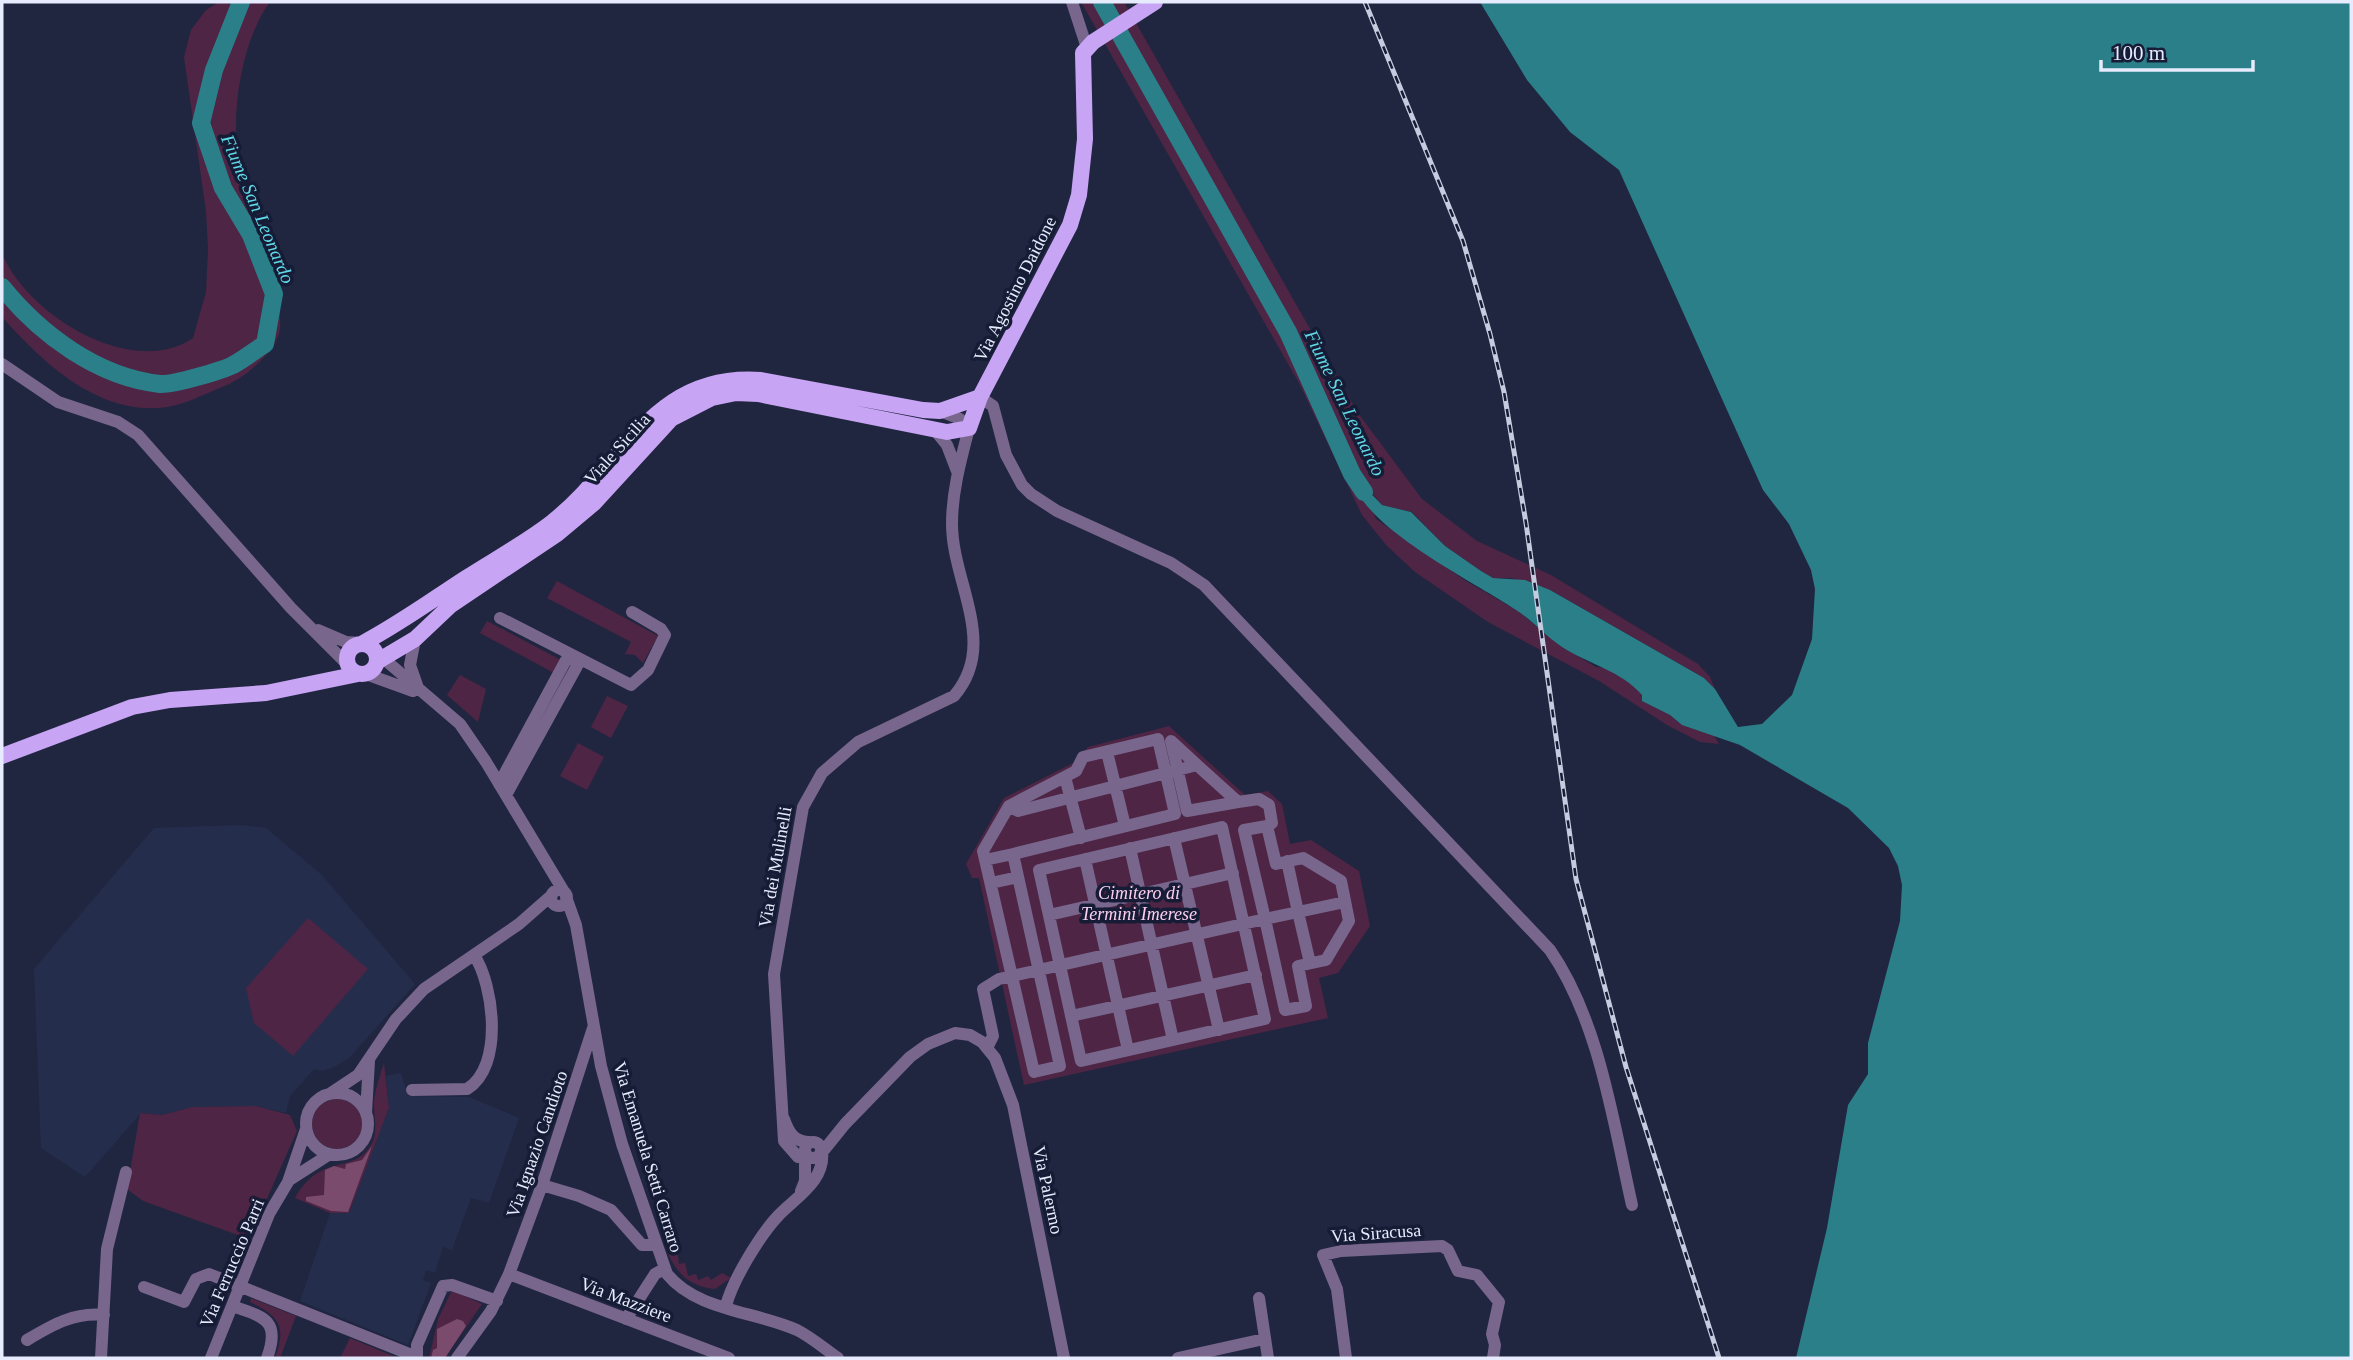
<svg xmlns="http://www.w3.org/2000/svg" width="2353" height="1360" font-family="'Times New Roman',serif">
<rect width="100%" height="100%" fill="#202640"/>
<path fill="#252d4d" d="M240 825 266 828 322 875 415 984 350 1057 334 1067 323 1071 314 1069 290 1096 286 1113 256 1106 192 1107 162 1115 141 1113 85 1177 41 1148 34 969 154 828Z
M401 1073 408 1096 469 1097 519 1118 489 1203 471 1198 452 1250 443 1247 435 1273 426 1270 423 1280 431 1283 408 1345 300 1301 330 1213H349L389 1108 386 1076Z"/>
<path fill="#4e2544" d="M219 2H270C239 43 227 131 243 180 258 228 276 254 279 307 279 314 281 322 280 329 277 351 243 380 222 387 204 394 187 404 167 407 100 417 43 363 2 317V253C26 314 132 380 193 338L206 292 208 249 206 211 184 57 191 30 206 10Z
M1081 2H1124L1358 413 1422 499 1477 541 1551 575 1698 664 1710 677 1715 689 1704 678 1550 590 1512 578H1493L1481 571 1445 546 1412 512 1382 505 1361 480 1376 519 1466 581 1518 611 1559 645 1596 667 1612 669 1628 679 1642 695V701L1670 715 1682 725 1713 734 1719 744 1700 742 1667 725 1599 681 1488 622 1415 572 1386 545 1362 515 1299 383Z
M557 581 658 636 643 663 635 655 625 654 631 642 547 598Z
M487 621 561 660 554 673 480 633Z
M460 675 486 689 478 722 447 695Z
M607 696 628 706 611 738 591 727Z
M1169 726 1245 795 1268 791 1282 804 1290 844 1311 840 1359 871 1370 926 1338 973 1319 978 1328 1018 1024 1085 979 878H972L966 864 1004 798 1073 763 1088 747Z
M578 743 604 757 587 790 560 776Z
M308 918 368 969 293 1056 254 1023 246 988Z
M384 1063 389 1108 349 1213H330L295 1198C321 1153 350 1174 369 1148 380 1133 373 1118 374 1100 376 1087 380 1075 384 1063Z
M312 1124a25 25 0 1 1 50 0a25 25 0 1 1-50 0Z
M256 1106 290 1115 297 1131 249 1239 143 1201 127 1189 140 1113 162 1115 192 1107Z
M677 1249 679 1264 685 1263 688 1276 696 1274 698 1280 708 1276 711 1280 722 1273 731 1278 715 1289C690 1287 676 1273 667 1251Z
M452 1290 482 1304 445 1358H429L438 1319Z
M251 1298 296 1316 280 1358H275C287 1326 279 1316 250 1302Z
M350 1338 398 1358H340Z"/>
<path fill="#7a4b6d" d="M372 1146 348 1212 331 1211 306 1201V1197L324 1195 325 1170 334 1166 345 1169 346 1164 362 1160Z
M457 1319 463 1321 466 1326 445 1358H431L433 1350 437 1348V1329Z"/>
<path fill="#2b7f89" d="M1480 2H2351V1358H1796L1827 1228 1848 1105 1868 1074V1043L1900 921 1902 885 1898 866 1889 848 1848 808 1740 745 1682 725 1670 715 1642 701V695C1620 670 1590 665 1562 647 1545 636 1532 620 1516 610 1477 583 1354 524 1352 474L1382 505 1411 512 1445 546 1481 571 1493 578 1525 580 1550 590 1704 678 1715 689 1738 727 1762 724 1792 695 1812 639 1815 589 1811 570 1789 524 1763 490 1619 170 1570 132 1527 80Z"/>
<g fill="none" stroke-linecap="round" stroke-linejoin="round">
<path stroke="#2b7f89" stroke-width="18" d="M1102 2 1288 332 1352 474 1364 492
M2 287C40 334 97 377 160 384 172 385 221 371 233 365 244 359 254 351 265 344L274 294 251 235 223 188 201 123 214 70 241 2"/>
<path stroke="#78668d" stroke-width="12" d="M1072 2 1087 48
M2 364 58 402 118 422 138 435 291 608 349 666
M980 397 993 406 1006 455 1022 485 1031 494 1057 511 1171 563 1204 585 1550 950C1599 1021 1613 1121 1632 1205
M934 429 947 445 957 471
M500 618 631 685 648 670 665 635 661 629 632 612
M318 630 346 642 361 643
M415 639 410 665 418 688
M377 653 460 724 486 762 566 895
M366 674 413 691
M1158 739 1175 814 1013 854 1060 1066 1034 1072 983 851 1009 806 1076 771 1083 757Z
M1107 752 1125 826
M1197 765 1171 741 1187 811 1238 802
M1065 777 1081 838
M499 784 566 660 575 658 577 666 506 795
M1009 806 1018 811 1197 765 1238 802 1259 799 1269 805 1272 823 1267 826
M1222 827 1265 1019 1081 1061 1039 870Z
M1174 838 1219 1030
M1130 848 1173 1040
M1085 859 1128 1050
M985 860 1013 854
M1287 861 1298 912 1345 902
M991 883 1018 877
M551 898a8 8 0 1 1 16 0a8 8 0 1 1-16 0Z
M566 897 576 925 601 1066 622 1144 667 1274C697 1311 755 1311 797 1330 811 1337 825 1349 838 1358
M1049 915 1233 873
M1071 1016 1256 975
M988 1046 993 1036 983 989 999 979 1265 919 1285 1010 1306 1006 1298 966 1326 960 1349 921 1341 881 1303 858 1276 864 1267 826 1244 830 1265 919 1298 912 1310 963
M412 1090 467 1089C504 1067 494 985 474 955
M331 1093 358 1075 396 1019 424 989 519 924 552 895
M306 1124a31 31 0 1 1 62 0a31 31 0 1 1-62 0Z
M366 1113 369 1061
M784 1119C789 1133 794 1142 810 1142
M805 1150a8 8 0 1 1 16 0a8 8 0 1 1-16 0Z
M820 1155 845 1124 910 1057 928 1044 955 1033 970 1035 982 1042 995 1058 1013 1105 1064 1358
M812 1158 798 1157 784 1141 774 974 803 807 822 773 858 742 954 696C999 644 952 582 952 524 952 491 961 459 969 428L960 419 940 411
M291 1179 330 1154
M542 1185 579 1196 611 1210 642 1245H655
M801 1191 805 1181V1151
M509 1274 729 1358
M144 1287 184 1302 196 1279 209 1274 417 1357
M1259 1298 1268 1358
M232 1306C264 1317 281 1320 267 1358
M726 1306C732 1281 760 1235 778 1216 796 1197 826 1181 822 1150
M626 1319 655 1274 664 1269
M27 1340C52 1325 74 1312 104 1315
M101 1358 107 1249 126 1172
M211 1358 269 1214 288 1182 306 1129
M417 1358V1345L443 1286 452 1285 497 1301
M457 1358 491 1311 509 1274 542 1185 593 1028
M1178 1358 1264 1339
M1346 1358 1337 1289 1323 1255 1341 1251 1442 1246 1448 1250 1458 1271 1477 1275 1499 1302 1492 1334 1495 1345 1493 1358"/>
<path stroke="#c8a4f5" stroke-width="16" d="M363 643C399 624 432 600 466 578 494 560 525 543 551 523 625 465 652 372 761 380L923 410 940 411 980 397
M347 659a15 15 0 1 1 30 0a15 15 0 1 1-30 0Z
M378 661 415 639 451 605 557 534 594 503 671 419 712 398 736 393 758 394 947 432 969 428 980 397 1070 225 1079 195 1085 139 1083 53 1093 42 1155 2
M2 756 132 707 170 700 266 693 358 674"/>
<g stroke="#c6ccdf" stroke-width="5">
<path id="rail" d="M1365 2 1463 241 1490 334 1504 392 1526 523 1576 879 1626 1067 1719 1358"/>
</g>
<use href="#rail" stroke="#161c35" stroke-width="2.5" stroke-dasharray="8" stroke-linecap="butt"/>
</g>
<g text-anchor="middle" dominant-baseline="central" stroke-width="7" stroke-linejoin="round" paint-order="stroke">
<g font-size="18" fill="#e6ecfd" stroke="#161c35">
<text transform="translate(1015 289) rotate(-63)">Via Agostino Daidone</text>
<text transform="translate(617 449) rotate(-48)">Viale Sicilia</text>
<text transform="translate(775 867) rotate(-80)">Via dei Mulinelli</text>
<text transform="translate(537 1144) rotate(-71)">Via Ignazio Candioto</text>
<text transform="translate(648 1157) rotate(73)">Via Emanuela Setti Carraro</text>
<text transform="translate(1048 1190) rotate(78)">Via Palermo</text>
<text transform="translate(1376 1233) rotate(-4)">Via Siracusa</text>
<text transform="translate(232 1263) rotate(-67)">Via Ferruccio Parri</text>
<text transform="translate(626 1300) rotate(21)">Via Mazziere</text>
</g>
<g font-size="18" font-style="italic" fill="#fccfef" stroke="#161c35">
<text x="1139" y="893">Cimitero di<tspan x="1139" dy="21">Termini Imerese</tspan></text>
</g>
<g font-size="19" font-style="italic" fill="#60dae9" stroke="#161c35">
<text transform="translate(258 209) rotate(67)">Fiume San Leonardo</text>
<text transform="translate(1345 403) rotate(64)">Fiume San Leonardo</text>
</g>
</g>
<rect width="2353" height="1360" fill="none" stroke="#e6ecfd" stroke-width="7"/>
<path d="M2101 60v10h152v-10" fill="none" stroke="#e6ecfd" stroke-width="3.5"/>
<text x="2112" y="60" font-size="21" fill="#e6ecfd" stroke="#161c35" stroke-width="5" paint-order="stroke">100 m</text>
</svg>
